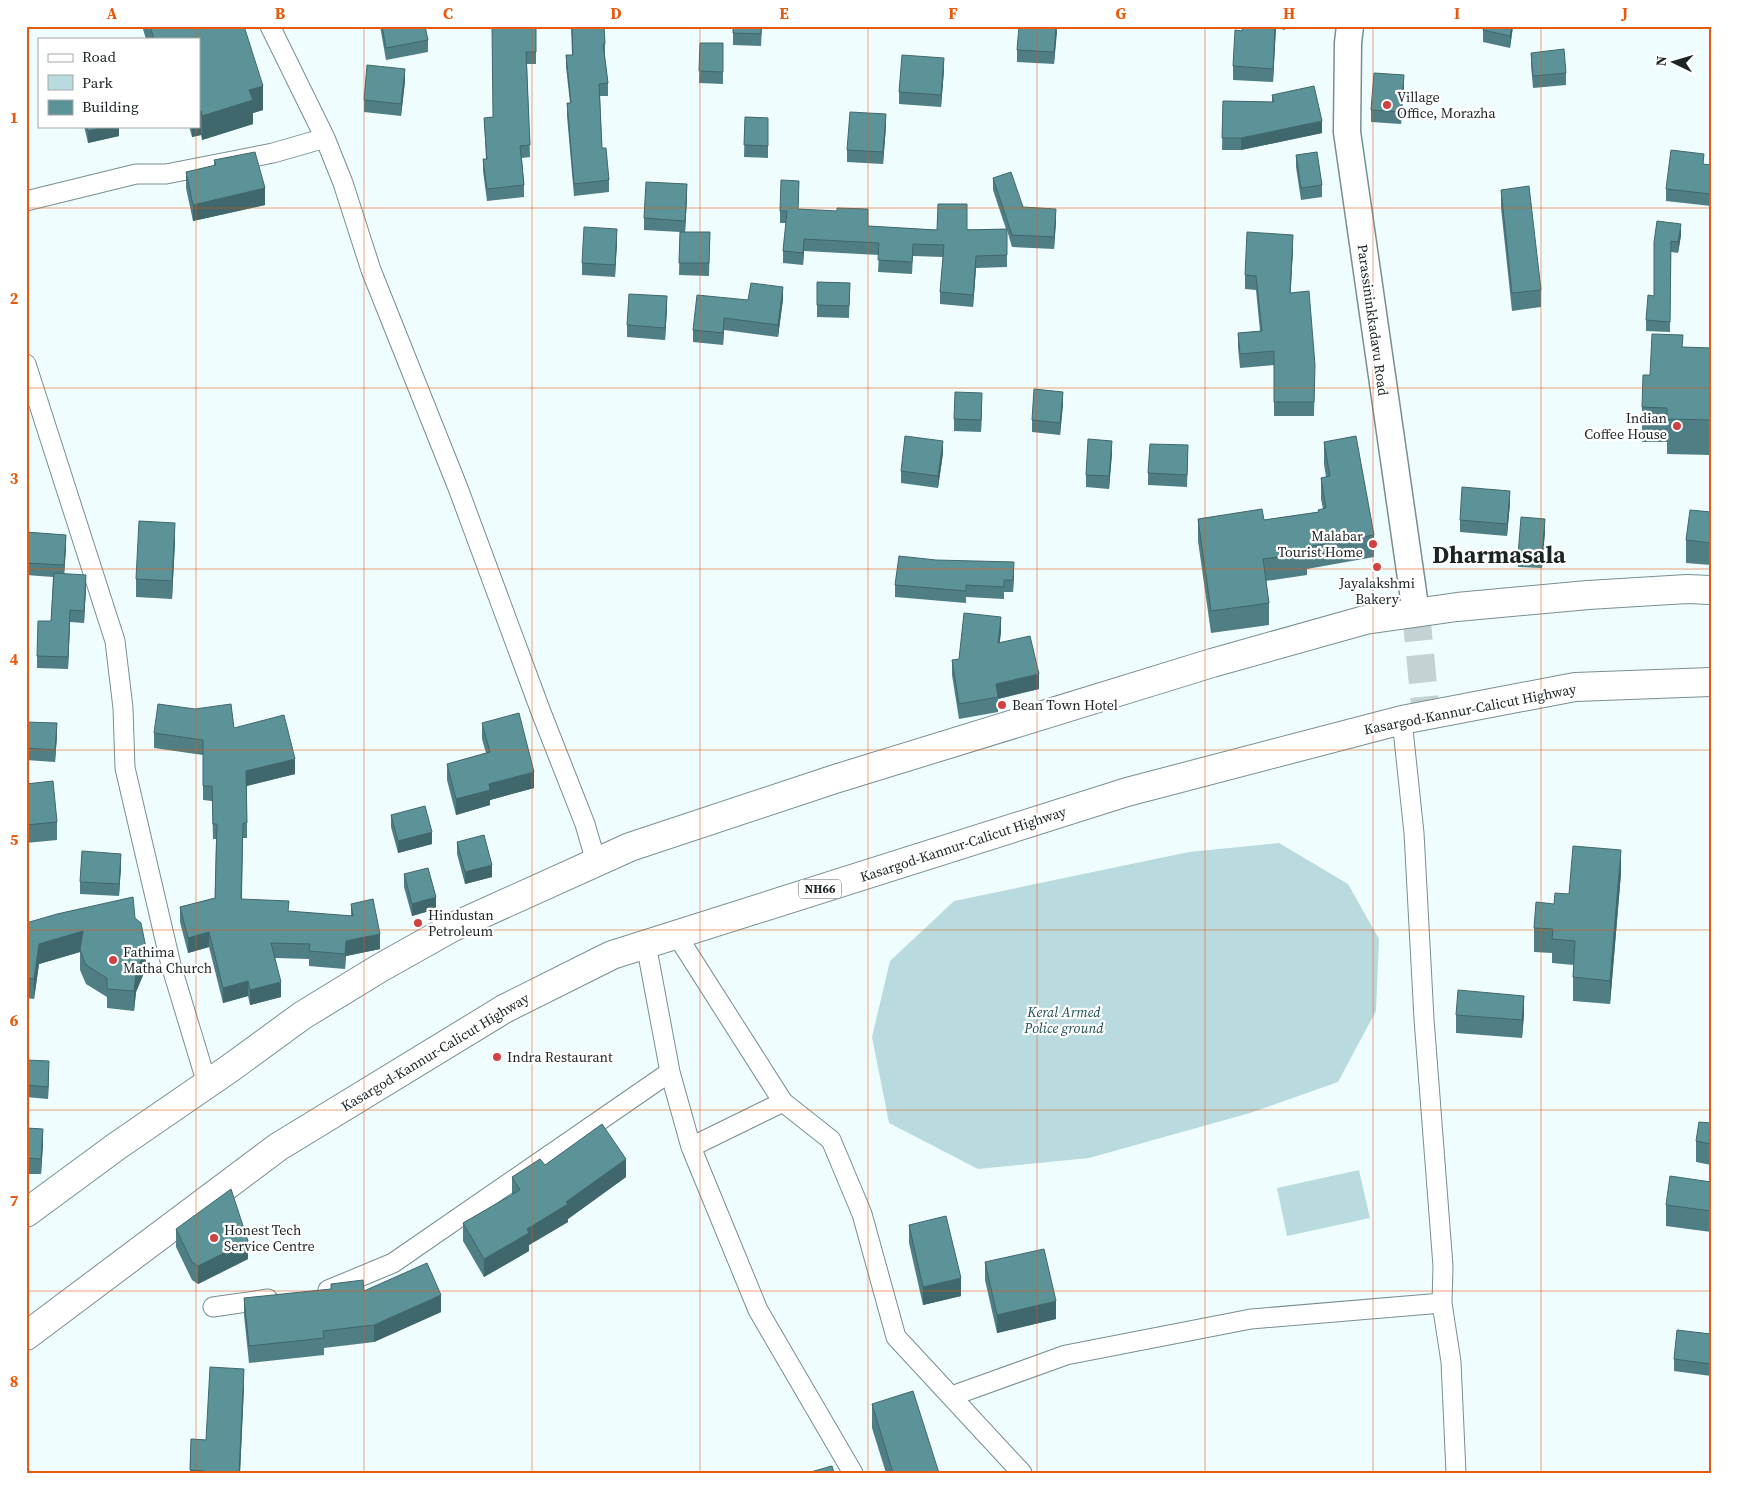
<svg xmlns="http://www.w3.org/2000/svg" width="1737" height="1499" font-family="'Source Serif 4',serif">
<rect width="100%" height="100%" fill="#effdff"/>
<path fill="#b9dbdf" d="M1279 843 1348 884 1379 939 1376 1011 1338 1082 1250 1113 1089 1158 978 1169 889 1123 872 1037 890 961 954 901 1189 852Z
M1359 1170 1370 1218 1287 1236 1277 1188Z"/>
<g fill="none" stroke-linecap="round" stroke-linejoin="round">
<path stroke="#c5d2d3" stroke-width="28" stroke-dasharray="28 14" stroke-linecap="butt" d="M1416 613 1426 715"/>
<g stroke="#798e91" stroke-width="21">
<path id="street" d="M270 26 325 138
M26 201 136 174H166L273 153 325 138 343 183 371 270 458 488 541 712 585 824 596 862
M26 364 115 641 123 708 125 768 171 965 207 1084
M1402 720 1414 833 1424 1019 1443 1266 1442 1303 1451 1362 1456 1473
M676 934 783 1102
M646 944 670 1072 691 1147 758 1310 853 1473
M691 1147 783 1102 831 1140 862 1214 896 1337 1022 1473
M328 1290 393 1263 670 1072
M213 1307 268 1299
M952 1396 1066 1355 1251 1319 1442 1303"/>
</g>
<g stroke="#798e91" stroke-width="29">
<path id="secondary" d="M1350 26 1348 43 1347 132 1416 613"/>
</g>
<g stroke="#798e91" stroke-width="30">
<path id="highway" d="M26 1213 117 1146 229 1069 303 1015 380 968 453 927 630 847 835 779 1212 663 1365 620 1457 607 1588 595 1687 589 1711 590
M26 1336 278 1147 504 1009 612 955 1127 792 1402 720 1575 687 1711 682"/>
</g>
<use href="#street" stroke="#fff" stroke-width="19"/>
<use href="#secondary" stroke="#fff" stroke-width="26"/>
<use href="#highway" stroke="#fff" stroke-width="28"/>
</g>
<path fill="#4f7e84" d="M142 26H244L263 110 253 113V124L202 140 201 135 192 137 189 126H199V39H146Z
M380 26H425L428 40V52L386 60Z
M536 26V64H527L530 157 522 158 524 185V197L487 201 483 171V159H486L484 118 493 117Z
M571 26H604L605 44V56L608 83V96H600L602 148 609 180V192L574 196 567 116V103H570L566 67V55H572Z
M733 26H762L761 46 733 45Z
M1057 26 1054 64 1017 62V50Z
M1243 26H1286L1285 30 1276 28 1273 82 1233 80V66Z
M1483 26H1513L1510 48 1483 42Z
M700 43H723V84L699 83Z
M1531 53 1566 73V85L1533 88 1531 65Z
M944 70 941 107 899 104V92Z
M405 81 401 116 364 112V100Z
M1404 87 1401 124 1371 122V110Z
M1272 95 1322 133 1241 150H1222L1223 101 1272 102Z
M745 117 768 118V158L744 157Z
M84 126H119V136L88 143Z
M886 126 883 164 847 162V150Z
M1296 155 1322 185V197L1301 200 1296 167Z
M214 160 265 205 193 221 186 188V172L214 166Z
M1711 165V206L1666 201V189Z
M993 178 1023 207 1056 221 1054 249 1012 247 1007 230V267L976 268 973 307 940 304V292L943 257 913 256 912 274 878 272 879 255 804 251 803 265 783 263V251L786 223H780V211L799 193 798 209 868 226 937 230 1006 229 993 190Z
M1501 190 1541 290V307L1512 311 1501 208Z
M687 197 685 232H710L709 276 679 275 680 232 644 230V218Z
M1681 235 1678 253 1671 252 1670 332 1646 331V320L1654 296V242Z
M617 241 615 277 582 275V263Z
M1293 249 1290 293 1315 365 1314 416H1274V365L1240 368 1238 347V333L1260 331 1256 290 1245 289V275Z
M817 282 850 283 849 318 817 317Z
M783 299 778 337 724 330 723 345 693 342V330L748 300Z
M667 308 665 340 627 337V325Z
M1683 347 1711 348V455L1667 454V442H1642V407L1650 375Z
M1063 404 1060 435 1032 432V420Z
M982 405 981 432 954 431V419Z
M1324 442 1374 535V557L1307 569V575L1266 581 1269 603V625L1211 633 1198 541V519L1264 520 1318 512 1323 509 1321 499V478L1326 477 1324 464Z
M943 453 938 488 901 483V471Z
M1112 453 1109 489 1086 487V475Z
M1188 457 1187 487 1148 485V473Z
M1510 503 1507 536 1460 532V520Z
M1711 512V565L1686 563V540Z
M1545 531 1542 568 1518 567V555Z
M26 532 66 547 64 574 86 587 84 623 70 622 68 669 37 668V656L51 621 53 577 26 575Z
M175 541 172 599 136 597V579Z
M1014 574 1013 592H1004V599L966 597V603L895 597V585Z
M1001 632 999 643 1039 689 998 699V712L959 719 952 675V660L959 659Z
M26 722 57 735 55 762 26 760Z
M482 723 534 788 490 800V805L456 815 447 780V764L486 753 482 739Z
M234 728 295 774 247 786V838H243L242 899 289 911 351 916V904L380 949 346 956 345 969 309 966V959L275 958 281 997 250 1005 248 996 223 1003 209 947 188 953 180 922V907L215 898 216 839H213L212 801 203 800V755L154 748V733Z
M26 784 57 822V840L26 843Z
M391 815 432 844 398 853 391 827Z
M457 842 492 877 465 884 457 854Z
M121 866 119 896 80 894V882Z
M1621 873 1610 1004 1573 1001V977L1574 965 1552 963V953L1534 952V928L1554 904 1569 894Z
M404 874 436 909 412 916 404 887Z
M26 906 28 922 135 918 146 968 136 992 134 1011 107 1008V997L86 984 80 970V952L39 964 34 999 26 998Z
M1524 1014 1522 1038 1456 1033V1015Z
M26 1060 49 1073 48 1099 26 1097Z
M1711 1123V1165L1696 1162V1141Z
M26 1128 43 1144 41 1174H26Z
M545 1165 626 1177 568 1219V1222L529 1245V1251L484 1277 463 1241V1223L512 1195V1177Z
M1711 1182V1232L1666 1226V1205Z
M909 1225 961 1296 923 1305 909 1243Z
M176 1229 248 1259 198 1284 192 1280 176 1247Z
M985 1262 1056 1319 997 1333 985 1280Z
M331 1284 364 1291 441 1312 374 1342 324 1348V1355L249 1363 244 1315V1298L331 1290Z
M1711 1334V1376L1674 1371V1359Z
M244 1386 240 1473H190L191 1439 206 1440Z
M872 1404 939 1473H886L872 1428Z"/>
<path fill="#40676b" d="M1056 26 1057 32 1054 64V52Z
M1275 26H1276L1273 82V69Z
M1512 26H1513L1510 48V36Z
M944 58V70L941 107V95Z
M405 69V81L401 116V104Z
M1404 75V87L1401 124V112Z
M263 86V110L253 113V124L202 140V116L249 90Z
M199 111H201V135L192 137V126H199Z
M886 114V126L883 164V152Z
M1322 121V133L1241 150V138Z
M108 126H119V136L88 143V131Z
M687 184V197L685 233V221Z
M265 188V205L193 221V205Z
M1056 209V221L1054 249V237Z
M1681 224V235L1678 253V242Z
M617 229V241L615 277V265Z
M1293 235V249L1290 307V293Z
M804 239V251L803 265V253Z
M976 256V268L973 307V295Z
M783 287V299L778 337V325Z
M667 296V308L665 340V328Z
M724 318V330L723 345V333Z
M1063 392V404L1060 435V423Z
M982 393V405L981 432V420Z
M943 441V453L938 488V476Z
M1112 441V453L1109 489V476Z
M1510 491V503L1507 536V524Z
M1545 519V531L1542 568V556Z
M175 523V541L172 599V581Z
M66 535V547L64 578V565Z
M1014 562V574L1013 592V580Z
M86 575V587L84 623V611Z
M70 610V622L68 669V657Z
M1001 617V632L998 658V643Z
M1039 674V689L998 699 996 684Z
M57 723V735L55 762V750Z
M295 759V774L246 786V771Z
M534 772V788L490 800V805L456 815V799L489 784Z
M432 832V844L398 853V841Z
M1621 850V873L1610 1004V981Z
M121 854V866L119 896V884Z
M492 865V877L465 884V872Z
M436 897V909L412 916V904Z
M28 906V926L26 923Z
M83 931 80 952 39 964 34 999V979L39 944Z
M209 932V947L188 953V938Z
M380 934V949L346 956 345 969 346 941Z
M146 948V968L136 992 134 1011V991L136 973Z
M248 981V996L223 1003V988Z
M281 982V997L250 1005V990Z
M1524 996V1014L1522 1038V1020Z
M49 1061V1073L48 1099V1087Z
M43 1129V1144L41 1174V1159Z
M626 1159V1177L568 1219V1222L529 1245V1251L484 1277V1259Z
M248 1241V1259L198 1284V1266Z
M961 1278V1296L923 1305V1287Z
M441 1295V1312L374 1342V1325Z
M1056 1301V1319L997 1333V1315Z
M244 1369V1386L240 1473H239Z"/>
<path fill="#5c9399" stroke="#40676b" d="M150 26H244L263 86 249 90 253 100 202 116 201 111H199V39H154Z
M382 26H425L428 40 386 48Z
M492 26H536V52H526L530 145 520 146 524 185 487 189 483 159H487L484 118 493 117Z
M572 26H604L605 44H603L608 83 599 84 602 148H606L609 180 574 184 567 103H571L566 55H573Z
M733 26H761V34L733 33Z
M1019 26H1056L1054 52 1017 50Z
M1243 26H1275L1273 69 1233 66 1235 30 1242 31Z
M1483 26H1512L1510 36 1483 30Z
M700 43H723V72L699 71Z
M1564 49 1566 73 1533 76 1531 53Z
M902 55 944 58 941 95 899 92Z
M367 65 405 69 401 104 364 100Z
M1374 73 1404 75 1401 112 1371 110Z
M1314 86 1322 121 1241 138H1222L1223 101 1274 102 1272 95Z
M850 112 886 114 883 152 847 150Z
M745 117 768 118V146L744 145Z
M87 126H108L88 131Z
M1671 150 1704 154 1703 164 1711 165V194L1666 189Z
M255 152 265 188 193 205 186 172 216 165 214 160Z
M1317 152 1322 185 1301 188 1296 155Z
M1011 172 1023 207 1056 209 1054 237 1012 235 993 178Z
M781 180 799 181 798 209 837 211V208L868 209V226L937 230 938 204H967V230L1007 229V255L976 256 973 295 940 292 944 245 913 244 912 262 878 260 879 243 804 239 803 253 783 251 787 211H780Z
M646 182 687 184 685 221 644 218Z
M1529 186 1541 290 1512 293 1501 190Z
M1657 221 1681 224 1678 242 1671 241 1670 322 1646 320 1648 295 1654 296V242Z
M584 227 617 229 615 265 582 263Z
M680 232H710L709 263H679Z
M1247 232 1293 235 1290 293 1309 291 1315 365 1314 402H1274V351L1240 354 1238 333 1262 331 1256 276 1245 275Z
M817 282 850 283 849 306 817 305Z
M751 283 783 287 778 325 724 318 723 333 693 330 697 295 748 300Z
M629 294 667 296 665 328 627 325Z
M1652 334 1683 335 1682 347 1711 348V420L1667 419V408L1642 407 1643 375H1650Z
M1034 389 1063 392 1060 423 1032 420Z
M955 392 982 393 981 420 954 419Z
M905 436 943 441 938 476 901 471Z
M1356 436 1374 535 1307 547V553L1263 559 1269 603 1211 611 1198 519 1262 509 1264 520 1319 512 1318 510 1326 508 1321 478 1330 476 1324 442Z
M1088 439 1112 441 1109 476 1086 475Z
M1150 444 1188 445 1187 475 1148 473Z
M1462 487 1510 491 1507 524 1460 520Z
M1690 510 1711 512V543L1686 540Z
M1521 517 1545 519 1542 556 1518 555Z
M139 521 175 523 172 581 136 579Z
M26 532 66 535 64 565 26 563Z
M899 556 936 560 1014 562 1013 580H1004V587L966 585V591L895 585Z
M54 573 86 575 84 611 70 610 68 657 37 656 38 621H51Z
M964 613 1001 617 998 643 1030 636 1039 674 996 684 998 697 959 704 952 660 959 659Z
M158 704 195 709 231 704 234 728 284 715 295 759 246 771 247 823H243L241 899 289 901 288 911 353 916 351 904 373 899 380 934 346 941 345 954 309 951 310 944 271 943 281 982 250 990 248 981 223 988 209 932 188 938 180 907 215 898 217 824H213L212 786H203V740L154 733Z
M519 713 534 772 489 784 490 790 456 799 447 764 490 752 482 723Z
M26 722 57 723 55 750 26 748Z
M53 781 57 822 26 825V784Z
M425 806 432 832 398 841 391 815Z
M484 835 492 865 465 872 457 842Z
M1573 846 1621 850 1610 981 1573 977 1575 941 1552 939 1553 929 1534 928 1536 902 1554 904 1555 893 1569 894Z
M82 851 121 854 119 884 80 882Z
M428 868 436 897 412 904 404 874Z
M133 897 135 918 141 923 146 948 136 973 134 991 107 989V978L86 965 80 950 83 931 39 944 34 979 26 978V906H28L26 923 57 914Z
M1458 990 1524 996 1522 1020 1456 1015Z
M26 1060 49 1061 48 1087 26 1085Z
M1699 1122 1711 1123V1144L1696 1141Z
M602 1124 626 1159 566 1202 568 1204 527 1229 529 1233 484 1259 463 1223 520 1190 512 1177 540 1159 545 1165Z
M26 1128 43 1129 41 1159 26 1158Z
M1670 1176 1711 1182V1211L1666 1205Z
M231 1189 248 1241 198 1266 192 1262 176 1229Z
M946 1216 961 1278 923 1287 909 1225Z
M1044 1249 1056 1301 997 1315 985 1262Z
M427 1263 441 1295 374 1325 323 1331 324 1338 249 1346 244 1298 331 1289V1284L363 1280 364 1291Z
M1677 1330 1711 1334V1364L1674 1359Z
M210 1367 244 1369 239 1473H204V1471L190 1470 191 1439 206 1440Z
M913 1391 939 1473H893L872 1404Z
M832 1466 834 1473H807Z"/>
<path fill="none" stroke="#e8590c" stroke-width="1" stroke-opacity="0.55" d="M196 26V39M364 26V1473M532 26V1473M700 26V1473M868 26V1473M1037 26V1473M1205 26V1473M1373 26V1473M1541 26V1473M196 126V1473M26 208H1711M26 388H1711M26 569H1711M26 750H1711M26 930H1711M26 1110H1711M26 1291H1711"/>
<g fill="#d04140" stroke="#fff" stroke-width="2">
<circle cx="1387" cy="105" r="5"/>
<circle cx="1677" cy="426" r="5"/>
<circle cx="1373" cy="544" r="5"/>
<circle cx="1377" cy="567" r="5"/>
<circle cx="1002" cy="705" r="5"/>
<circle cx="418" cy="923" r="5"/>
<circle cx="113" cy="960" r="5"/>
<circle cx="497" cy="1057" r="5"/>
<circle cx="214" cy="1238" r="5"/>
</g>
<g text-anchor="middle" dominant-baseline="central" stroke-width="4.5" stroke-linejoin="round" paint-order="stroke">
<rect fill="#fff" stroke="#5f6666" stroke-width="1" x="799" y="879.5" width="42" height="19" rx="4"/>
<g font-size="12" font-weight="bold" fill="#1b2425">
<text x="820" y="889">NH66</text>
</g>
<g font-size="14" fill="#1b2425" stroke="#fff" text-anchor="start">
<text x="1397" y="97">Village<tspan x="1397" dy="16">Office, Morazha</tspan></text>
<text x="1667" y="418" text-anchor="end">Indian<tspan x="1667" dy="16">Coffee House</tspan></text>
<text x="1363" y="536" text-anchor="end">Malabar<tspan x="1363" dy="16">Tourist Home</tspan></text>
<text x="1377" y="583" text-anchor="middle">Jayalakshmi<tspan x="1377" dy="16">Bakery</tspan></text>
<text x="1012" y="705">Bean Town Hotel</text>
<text x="428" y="915">Hindustan<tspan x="428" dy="16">Petroleum</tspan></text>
<text x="123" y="952">Fathima<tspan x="123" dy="16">Matha Church</tspan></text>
<text x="507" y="1057">Indra Restaurant</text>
<text x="224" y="1230">Honest Tech<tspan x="224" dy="16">Service Centre</tspan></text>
</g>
<g font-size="14" fill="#1b2425" stroke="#fff">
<text transform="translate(1373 320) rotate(82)">Parassininkkadavu Road</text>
<text transform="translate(1470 709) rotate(-11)">Kasargod-Kannur-Calicut Highway</text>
<text transform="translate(963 844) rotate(-18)">Kasargod-Kannur-Calicut Highway</text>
<text transform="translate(435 1052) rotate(-31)">Kasargod-Kannur-Calicut Highway</text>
</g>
<g font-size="14" font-style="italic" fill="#1d4f54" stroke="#fff">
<text x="1064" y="1012">Keral Armed<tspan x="1064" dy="16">Police ground</tspan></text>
</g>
<g font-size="24" font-weight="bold" fill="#1b2425" stroke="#fff">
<text x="1499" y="554">Dharmasala</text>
</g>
</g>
<rect width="1737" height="1499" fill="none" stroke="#ffffff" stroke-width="55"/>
<rect x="38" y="38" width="162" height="90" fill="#ffffff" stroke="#a4a7a8"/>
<rect x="48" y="54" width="25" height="8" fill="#ffffff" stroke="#a4a7a8"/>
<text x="82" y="62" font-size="15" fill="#1b2425">Road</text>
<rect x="48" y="75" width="25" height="15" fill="#b9dbdf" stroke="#a4a7a8"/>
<text x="82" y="88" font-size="15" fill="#1b2425">Park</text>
<rect x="48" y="100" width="25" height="15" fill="#5c9399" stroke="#a4a7a8"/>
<text x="82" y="112" font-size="15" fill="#1b2425">Building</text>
<g transform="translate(1674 62) rotate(275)" stroke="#ffffff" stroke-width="4" paint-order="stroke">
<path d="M0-4L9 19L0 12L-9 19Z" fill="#1b2425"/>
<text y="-8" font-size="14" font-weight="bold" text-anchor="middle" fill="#1b2425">N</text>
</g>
<rect x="28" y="28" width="1682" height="1444" fill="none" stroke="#e8590c" stroke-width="2"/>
<g font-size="16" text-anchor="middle" font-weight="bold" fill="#e8590c">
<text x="112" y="19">A</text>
<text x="280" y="19">B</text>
<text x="448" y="19">C</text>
<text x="616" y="19">D</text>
<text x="784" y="19">E</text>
<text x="953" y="19">F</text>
<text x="1121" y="19">G</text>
<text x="1289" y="19">H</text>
<text x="1457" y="19">I</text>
<text x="1625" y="19">J</text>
<text x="14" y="123">1</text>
<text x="14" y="304">2</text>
<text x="14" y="484">3</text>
<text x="14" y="665">4</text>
<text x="14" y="845">5</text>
<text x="14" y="1026">6</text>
<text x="14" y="1206">7</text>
<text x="14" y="1387">8</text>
</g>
</svg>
